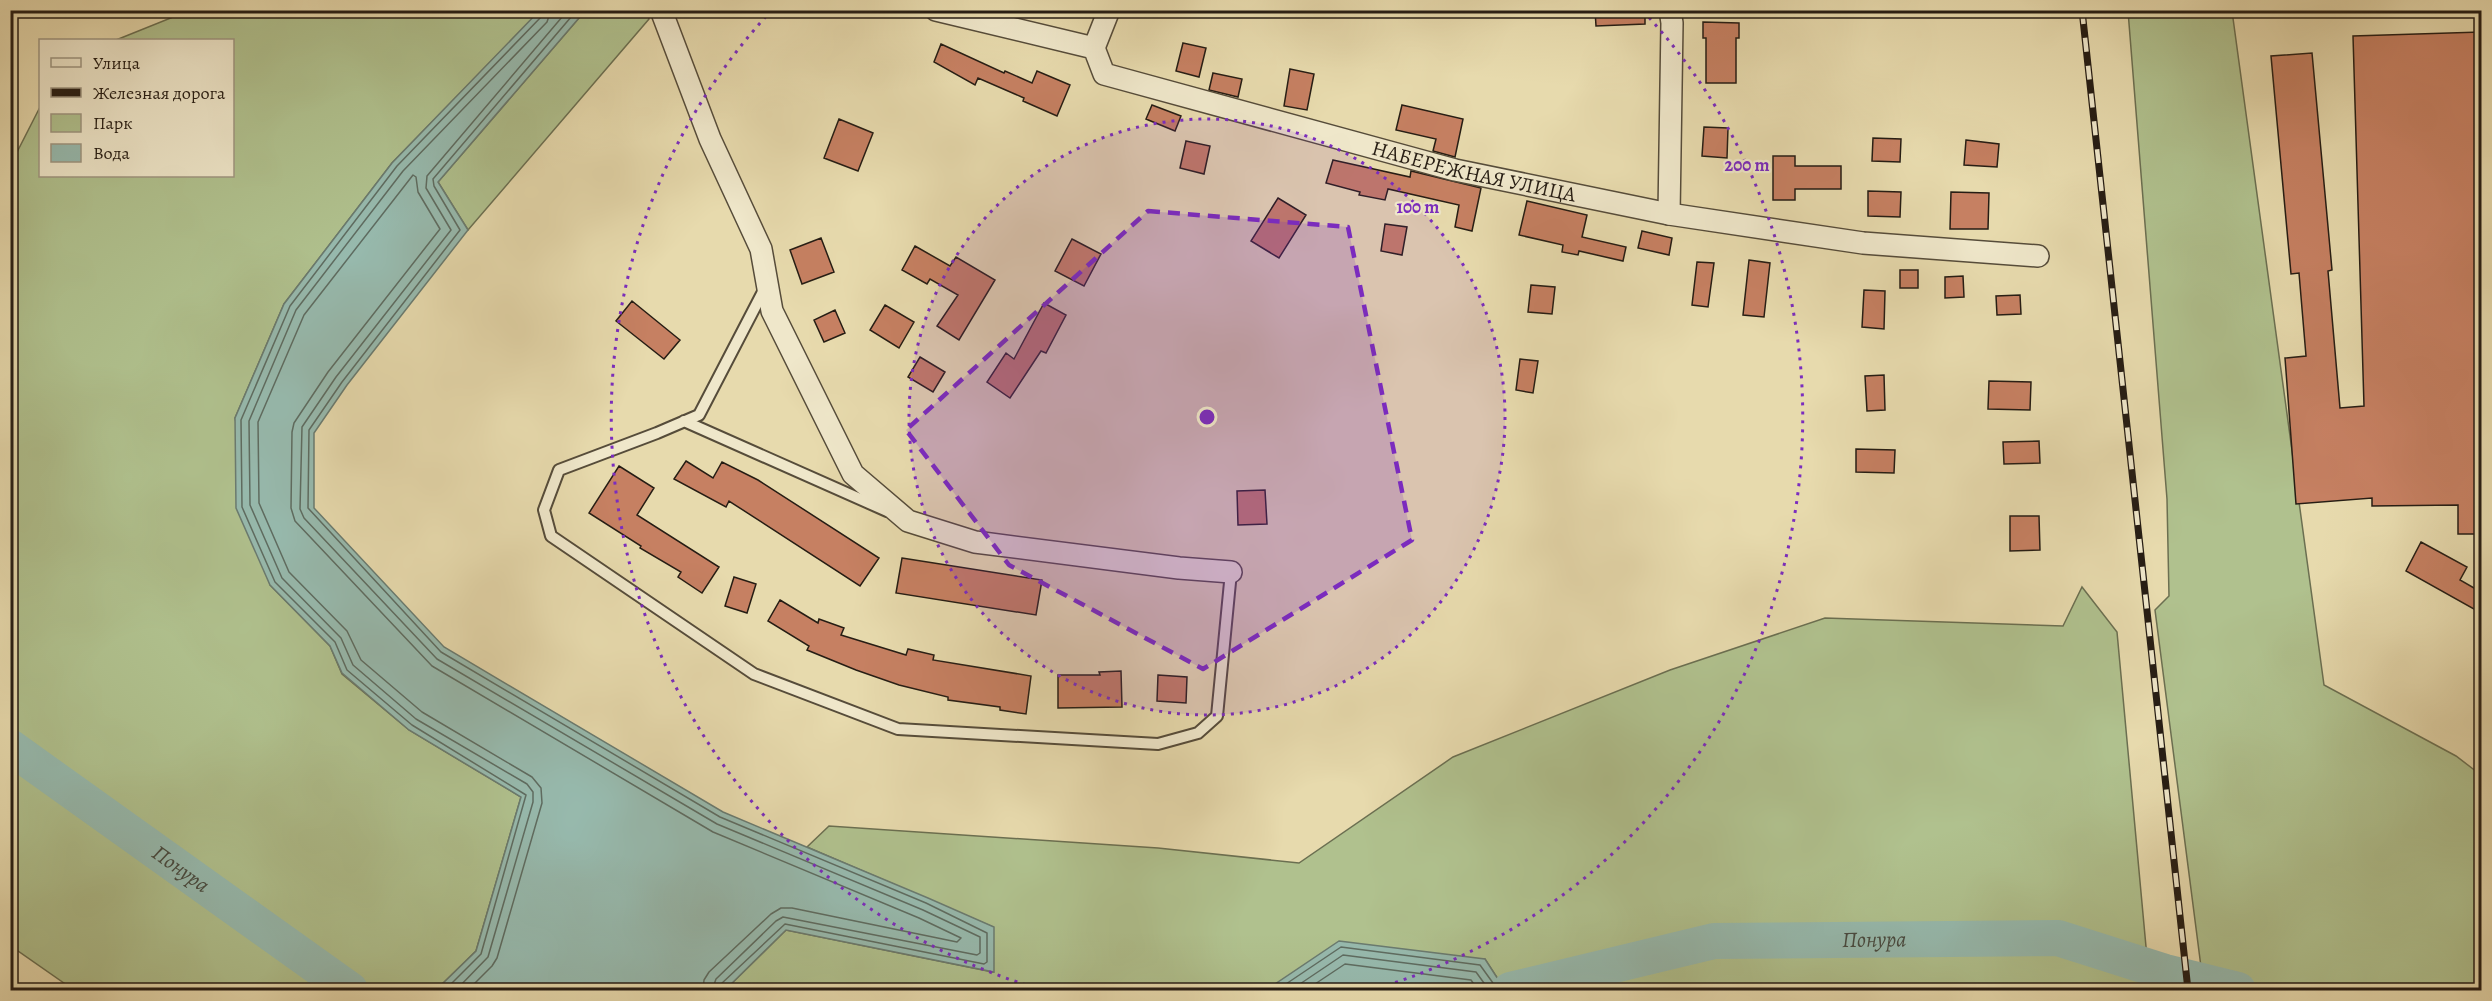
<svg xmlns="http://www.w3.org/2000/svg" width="2492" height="1001" font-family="Alegreya,serif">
<rect width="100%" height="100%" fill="#e7daad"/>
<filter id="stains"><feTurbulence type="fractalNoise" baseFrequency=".00333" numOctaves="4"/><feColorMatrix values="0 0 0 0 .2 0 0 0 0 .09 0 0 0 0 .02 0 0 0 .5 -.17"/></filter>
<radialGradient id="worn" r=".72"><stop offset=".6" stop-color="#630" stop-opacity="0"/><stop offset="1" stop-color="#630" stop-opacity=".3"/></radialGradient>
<path fill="#b0c18e" stroke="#6b6f51" stroke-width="1.5" d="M188 11H540L392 163 284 304 235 418 270 585 330 646 342 674 409 730 521 797 476 951 436 990H74L11 946 10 166 40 107V176H232V40H116Z
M585 11H647L649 19 468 230 438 182Z
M2128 11H2232L2324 685 2456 756 2481 775V990H2204L2155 610 2169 596 2167 499Z
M2082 587 2117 632 2150 990H1505L1485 959 1278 983 1266 990H725L786 930 993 972V927L807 847 829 826 1158 848 1299 863 1453 757 1670 670 1825 618 2063 626Z"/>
<path fill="#97baae" stroke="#6a7b70" stroke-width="1.5" d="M540 10 585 11 438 182 468 230 347 385 314 433V508L444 647 723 812 928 898 994 927V972L786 930 725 990H436L476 951 521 797 409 730 342 673 330 646 270 585 236 508 235 418 284 304 392 163Z
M1339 941 1485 959 1505 990H1266Z"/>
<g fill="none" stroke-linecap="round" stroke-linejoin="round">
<path stroke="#5e6c61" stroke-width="1.5" d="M568 10 427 176 426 188 451 230 336 377 302 427 300 509 304 518 437 659 717 824 923 910 980 937V953L977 955 783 917 776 921 716 979 712 990
M577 10 433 179 434 186 460 230 342 382 309 430 308 508 441 652 720 817 926 903 987 933V962L984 964 785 924 721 984 719 990
M445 990 481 954 526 795 412 725 347 670 335 642 275 582 242 507 241 420 290 306 397 166 541 17 543 10
M456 990 488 957 533 802V792L527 784 416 719 353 665 341 638 282 578 250 505 249 421 296 310 403 171 547 22 551 10
M468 990 492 966 497 958 542 803 541 788 532 777 422 712 361 660 347 631 289 572 259 503 258 422 304 315 413 175 416 177 418 192 440 229 328 372 294 423 292 432 291 508 295 521 432 666 713 832 919 918 961 938 957 942 792 908H781L771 914 709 972 704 980 703 990
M1277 990 1341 947 1480 965 1498 990
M1291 990 1343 955 1476 972 1489 990
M1306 990 1345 964 1471 980 1478 990"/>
<g stroke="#97baae" stroke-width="36">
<path id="s1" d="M10 747 350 990"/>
<path id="s2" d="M1510 990 1714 941 2058 938 2165 972 2238 990"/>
</g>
</g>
<path fill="#c68062" stroke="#261d14" stroke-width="1.5" d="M1595 10H1645V24L1596 26Z
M1703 22 1739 23V38H1736V83H1706V38H1703Z
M2481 32V534H2458V505L2372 506V498L2296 504 2285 358 2306 356 2299 273 2291 274 2271 56 2312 53 2332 270 2328 271 2340 408 2364 406 2353 36Z
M1183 43 1206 48 1199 77 1176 71Z
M941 44 1004 73 1005 71 1032 83 1037 71 1070 85 1057 116 1023 101 1024 98 978 78 975 85 934 62Z
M1290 69 1314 74 1307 110 1284 106Z
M1213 73 1242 79 1238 97 1209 90Z
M1152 105 1181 116 1175 131 1146 119Z
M1402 105 1463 119 1455 157 1433 151 1436 139 1396 130Z
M839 119 873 133 858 171 824 158Z
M1704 127 1728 128 1727 158 1702 156Z
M1873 138 1901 139 1900 162 1872 161Z
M1966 140 1999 144 1997 167 1964 165Z
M1186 141 1210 146 1204 174 1180 168Z
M1773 156H1795V166H1841V189H1795V200H1773Z
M1333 160 1410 177 1411 171 1481 188 1472 231 1455 227 1459 205 1388 189 1385 200 1359 195 1360 192 1326 183Z
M1868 191 1901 192 1900 217 1868 216Z
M1951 192 1989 193 1988 229H1950Z
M1278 198 1306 215 1279 258 1251 241Z
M1527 201 1587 215 1582 237 1626 247 1623 261 1579 251 1578 255 1562 252 1563 245 1519 235Z
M1385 224 1407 227 1402 255 1381 251Z
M1642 231 1672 238 1669 255 1638 248Z
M821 238 834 272 802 284 790 250Z
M1072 239 1101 254 1084 286 1055 271Z
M915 246 950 266 956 257 995 280 959 340 937 326 958 295 930 279 927 284 902 270Z
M1749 260 1770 263 1764 317 1743 315Z
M1697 262 1714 263 1708 307 1692 305Z
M1900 270H1918V288H1900Z
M1963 276 1964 297 1945 298V277Z
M1531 285 1555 287 1552 314 1528 312Z
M1864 290 1885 291 1884 329 1862 327Z
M2020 295 2021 314 1997 315 1996 296Z
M632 301 680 340 664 359 616 321Z
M1044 303 1066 315 1046 353 1041 351 1010 398 987 382 1006 353 1014 359Z
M885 305 914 322 899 348 870 330Z
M835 310 845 333 824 342 814 320Z
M920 357 945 372 933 392 908 377Z
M1520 359 1538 361 1533 393 1516 390Z
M1884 375 1885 410 1867 411 1865 376Z
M1989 381 2031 382 2030 410 1988 409Z
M2039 441 2040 463 2004 464 2003 442Z
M1856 449 1895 450 1894 473 1856 472Z
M686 461 713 478 722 462 758 480 879 558 860 586 729 501 726 507 674 479Z
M619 466 654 488 637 515 719 567 702 593 678 577 681 572 640 548 641 546 589 513Z
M1265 490 1267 524 1238 525 1237 491Z
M2010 516H2039L2040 550 2010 551Z
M2421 542 2467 567 2460 580 2481 592V613L2406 571Z
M902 558 1042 580 1036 615 896 593Z
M734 577 756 584 747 613 725 606Z
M780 600 818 623 819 619 844 628 841 635 906 655 908 649 934 655 933 660 1031 676 1026 714 1000 710V707L948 700V697L899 685 856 670 807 650 809 646 768 621Z
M1121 671 1122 707 1058 708V675H1100L1099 672Z
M1158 675 1187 677 1186 703 1157 701Z"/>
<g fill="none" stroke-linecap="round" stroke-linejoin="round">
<g stroke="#564c3a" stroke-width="14">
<path id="service" d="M766 286 699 415 657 433 559 470 544 510 551 536 754 674 898 729 1158 744 1198 733 1217 716 1231 572
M684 421 887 511"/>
</g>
<g stroke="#564c3a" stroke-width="24">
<g id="minor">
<path d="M661 10 710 139 761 249 772 311 853 474 908 521 975 542 1179 568 1231 572"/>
<path id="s3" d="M936 10 1094 48 1104 74 1455 170 1669 214 1863 243 2038 256"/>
<path d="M1094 48 1109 10"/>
<path d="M1669 214 1672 23 1670 10"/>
</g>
</g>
<use href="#service" stroke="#efe7ca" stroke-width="10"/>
<use href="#minor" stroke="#efe7ca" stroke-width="21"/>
<g stroke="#261d14" stroke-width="7">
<path id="rail" d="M2082 10 2188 990"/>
</g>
<use href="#rail" stroke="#efe7ca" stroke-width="4.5" stroke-dasharray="14" stroke-linecap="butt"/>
</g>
<path fill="#7b2cbf" fill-opacity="0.2" stroke="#7b2cbf" stroke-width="4.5" stroke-dasharray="12 8" stroke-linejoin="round" d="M1148 211 1348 227 1412 540 1203 669 1009 565 906 430Z"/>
<circle cx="1207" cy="417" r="298" fill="#7b2cbf" fill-opacity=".12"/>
<g fill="none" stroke="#7b2cbf" stroke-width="3" stroke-dasharray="3 6">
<circle cx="1207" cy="417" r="298"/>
<path d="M1043 990A596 596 0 0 1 771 11M1643 11A596 596 0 0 1 1371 990"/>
</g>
<g text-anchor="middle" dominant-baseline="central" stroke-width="4.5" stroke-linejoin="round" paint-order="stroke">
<g font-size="21" fill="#261d14" stroke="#efe7ca">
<text stroke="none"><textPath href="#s3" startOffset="573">НАБЕРЕЖНАЯ УЛИЦА</textPath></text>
</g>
<g font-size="22" font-style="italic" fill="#484c42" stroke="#efe7ca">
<text stroke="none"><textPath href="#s1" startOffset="210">Понура</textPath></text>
<text stroke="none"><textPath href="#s2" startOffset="370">Понура</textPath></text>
</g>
</g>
<circle cx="1207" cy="417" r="9" fill="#7b2cbf" stroke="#efe7ca" stroke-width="3"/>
<g font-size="18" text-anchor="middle" font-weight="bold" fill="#7b2cbf" stroke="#efe7ca" stroke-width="4.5" stroke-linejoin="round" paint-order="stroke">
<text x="1747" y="171">200 m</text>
<text x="1418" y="213">100 m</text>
</g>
<rect width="2492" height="1001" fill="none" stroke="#e7daad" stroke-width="36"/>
<rect x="12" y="12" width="2468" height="977" fill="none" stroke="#261d14" stroke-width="3"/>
<rect x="18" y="18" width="2456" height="965" fill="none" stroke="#261d14" stroke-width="1.5"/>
<rect x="39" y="39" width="195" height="138" fill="#efe7ca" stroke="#9f9681" stroke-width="1.5"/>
<rect x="51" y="58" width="30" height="9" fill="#efe7ca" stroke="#9f9681" stroke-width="1.5"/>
<text x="93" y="69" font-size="18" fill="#261d14">Улица</text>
<rect x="51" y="88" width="30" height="9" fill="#261d14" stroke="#9f9681" stroke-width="1.5"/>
<text x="93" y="99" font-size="18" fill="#261d14">Железная дорога</text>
<rect x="51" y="114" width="30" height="18" fill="#b0c18e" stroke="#9f9681" stroke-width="1.5"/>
<text x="93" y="129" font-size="18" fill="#261d14">Парк</text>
<rect x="51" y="144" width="30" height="18" fill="#97baae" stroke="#9f9681" stroke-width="1.5"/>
<text x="93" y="159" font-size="18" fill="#261d14">Вода</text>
<rect width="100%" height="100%" filter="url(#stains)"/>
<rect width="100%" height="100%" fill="url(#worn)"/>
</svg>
